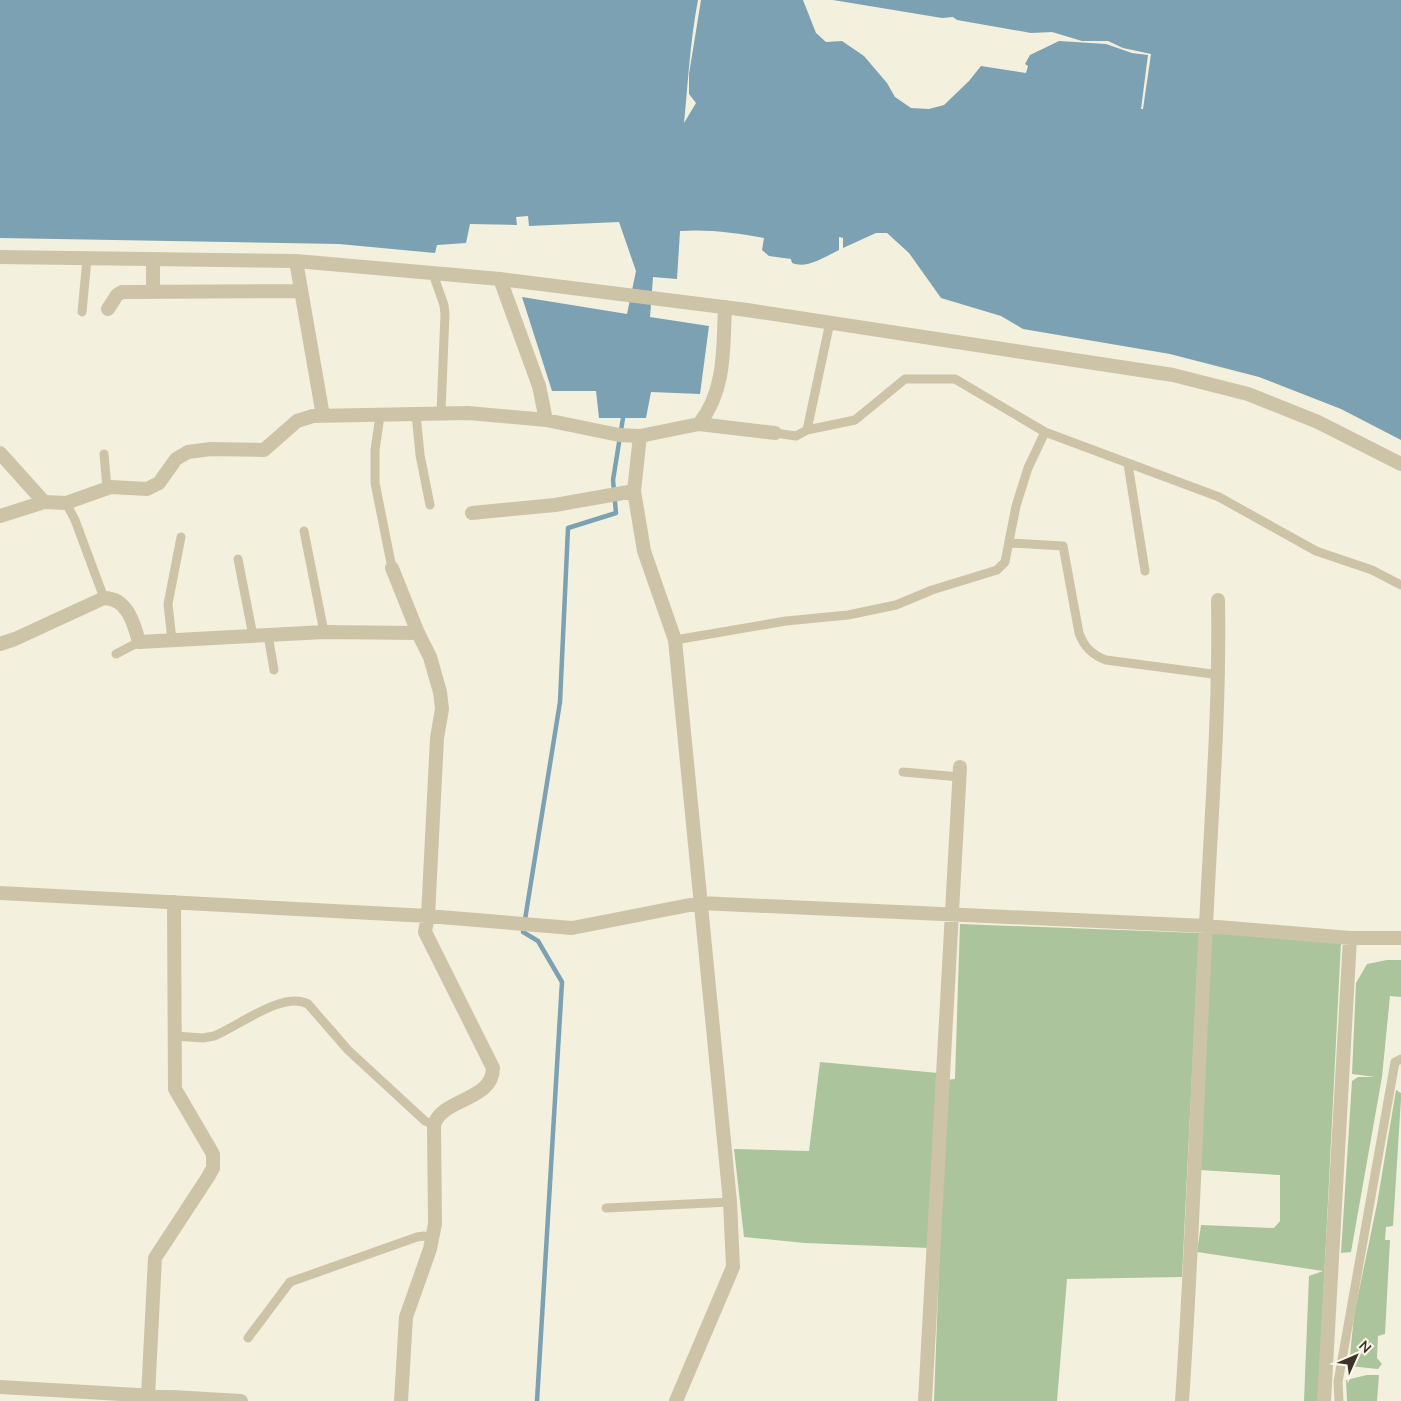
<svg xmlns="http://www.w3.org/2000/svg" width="1401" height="1401" font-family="Mulish,sans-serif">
<rect width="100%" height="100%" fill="#f4f0de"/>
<path fill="#acc49c" d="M960 924 1199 933 1182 1277 1067 1279 1057 1401H934L946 1080 955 1079Z
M1211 932 1341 942 1318 1401H1304L1309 1276 1323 1271 1197 1252 1201 1225 1274 1228 1280 1221V1175L1200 1170Z
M1387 960H1401V997L1390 996 1382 1077 1351 1252 1341 1253 1352 1081 1358 1077H1375L1352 1074 1356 983 1367 964Z
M820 1062 938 1073 929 1248 805 1243 744 1237 734 1149 809 1151Z
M1396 1090 1401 1093V1099L1393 1226 1386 1227 1385 1240H1390L1385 1334 1378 1336 1377 1358 1382 1364 1378 1369 1349 1366 1354 1315 1377 1204Z
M1367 1375H1379L1377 1401H1347L1346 1380Z"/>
<path fill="#7ba1b3" d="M0 0H698C690 41 688 83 684 123L696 103 689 94V74L701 0H803L816 33 826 42 842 41 864 56 887 83 895 97 911 108 929 109 944 105 969 81 981 66 1026 73 1028 66 1025 64 1030 55 1059 41 1106 44 1132 53 1148 55 1141 109H1143L1151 54 1123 48 1108 41H1082L1052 32 1031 33 957 20 953 17 942 18 833 0H1401V440L1341 409 1259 377 1170 354 1023 329 1001 316 941 298 909 253 887 233H876L843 248V238L839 237V250C824 257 808 269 792 263L791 259 769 256 762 250 764 238C736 233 709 229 680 231L677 279 653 277 650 317 709 326 700 394 651 392 646 418H599L596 391H552L522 297 627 314 636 271 619 222 529 226 528 216 516 217 517 225 470 224 466 243 437 245 435 253 339 244 0 238Z"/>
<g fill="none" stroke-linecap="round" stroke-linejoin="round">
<path stroke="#7ba1b3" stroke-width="4.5" d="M537 1401 562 982 538 941 523 932 560 702 568 528 616 513 613 480 623 418"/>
<path stroke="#cdc4a8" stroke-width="9" d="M433 274 444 305 445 314 441 412
M82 312 87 259
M416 414 420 455 430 505
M380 416 375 450V483L392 568
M807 430 830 322
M775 433 796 436 807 430 855 420 905 379H955L1045 432 1219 497 1316 551 1372 570 1401 585
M104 454 107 488
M1128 464 1145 571
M66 503 75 520 104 598
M304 531 324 632
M1010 543 1063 546 1079 633C1084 647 1092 655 1106 660L1220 675
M238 559 253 636
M268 635 274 670
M172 640 168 604 181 537
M675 640 786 621 848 615 896 605 932 590 997 570 1005 562 1016 506 1028 468 1045 432
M116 654 139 642
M903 772 960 777
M174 1036 203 1038 214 1036C237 1027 284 990 308 1004L348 1050 425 1121 434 1125
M606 1208 730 1202
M248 1338 290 1282 417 1237 424 1236 433 1239
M1339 1401 1338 1382 1395 1062 1401 1059"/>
<path stroke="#cdc4a8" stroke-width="14" d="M153 260V292
M296 261 323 416
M500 279 539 386 546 420
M108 309 117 295 122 292 301 291
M699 424C726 390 723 348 725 307
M640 436 634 491 644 551 675 640 730 1202 733 1267 676 1401
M0 453 44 502
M472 513 555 505 634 491
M0 516 44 502 66 503 111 487 147 489 159 483 176 459 188 452 211 449 264 450 297 421 313 416 468 413 546 420 619 435 640 436 699 424 775 433
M392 568 418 633 430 657 440 692 442 709 437 738 428 916 425 932 493 1068C493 1101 442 1098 434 1125L435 1224 430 1249 406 1317 401 1401
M0 644 15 639 104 598C127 598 134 623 139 642L324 632 418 633
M0 893 428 916 572 928 700 903 1206 926 1350 938H1401
M0 1387 241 1401
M148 1396 155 1258 208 1177 213 1168V1154L175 1089 174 902
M925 1401 960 767
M1182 1401C1193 1243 1197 1084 1206 926 1211 817 1220 709 1218 600
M1324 1401 1350 938"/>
<path stroke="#cdc4a8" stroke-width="14" d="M0 257 296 261 500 279 747 310 1173 375 1248 394 1318 422 1401 464"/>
</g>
<g transform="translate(1356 1356) rotate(45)" stroke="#fbf8eb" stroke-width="4" paint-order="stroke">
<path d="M0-4L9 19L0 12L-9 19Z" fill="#3a3329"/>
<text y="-8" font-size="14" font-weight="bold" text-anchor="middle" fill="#3a3329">N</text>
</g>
</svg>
